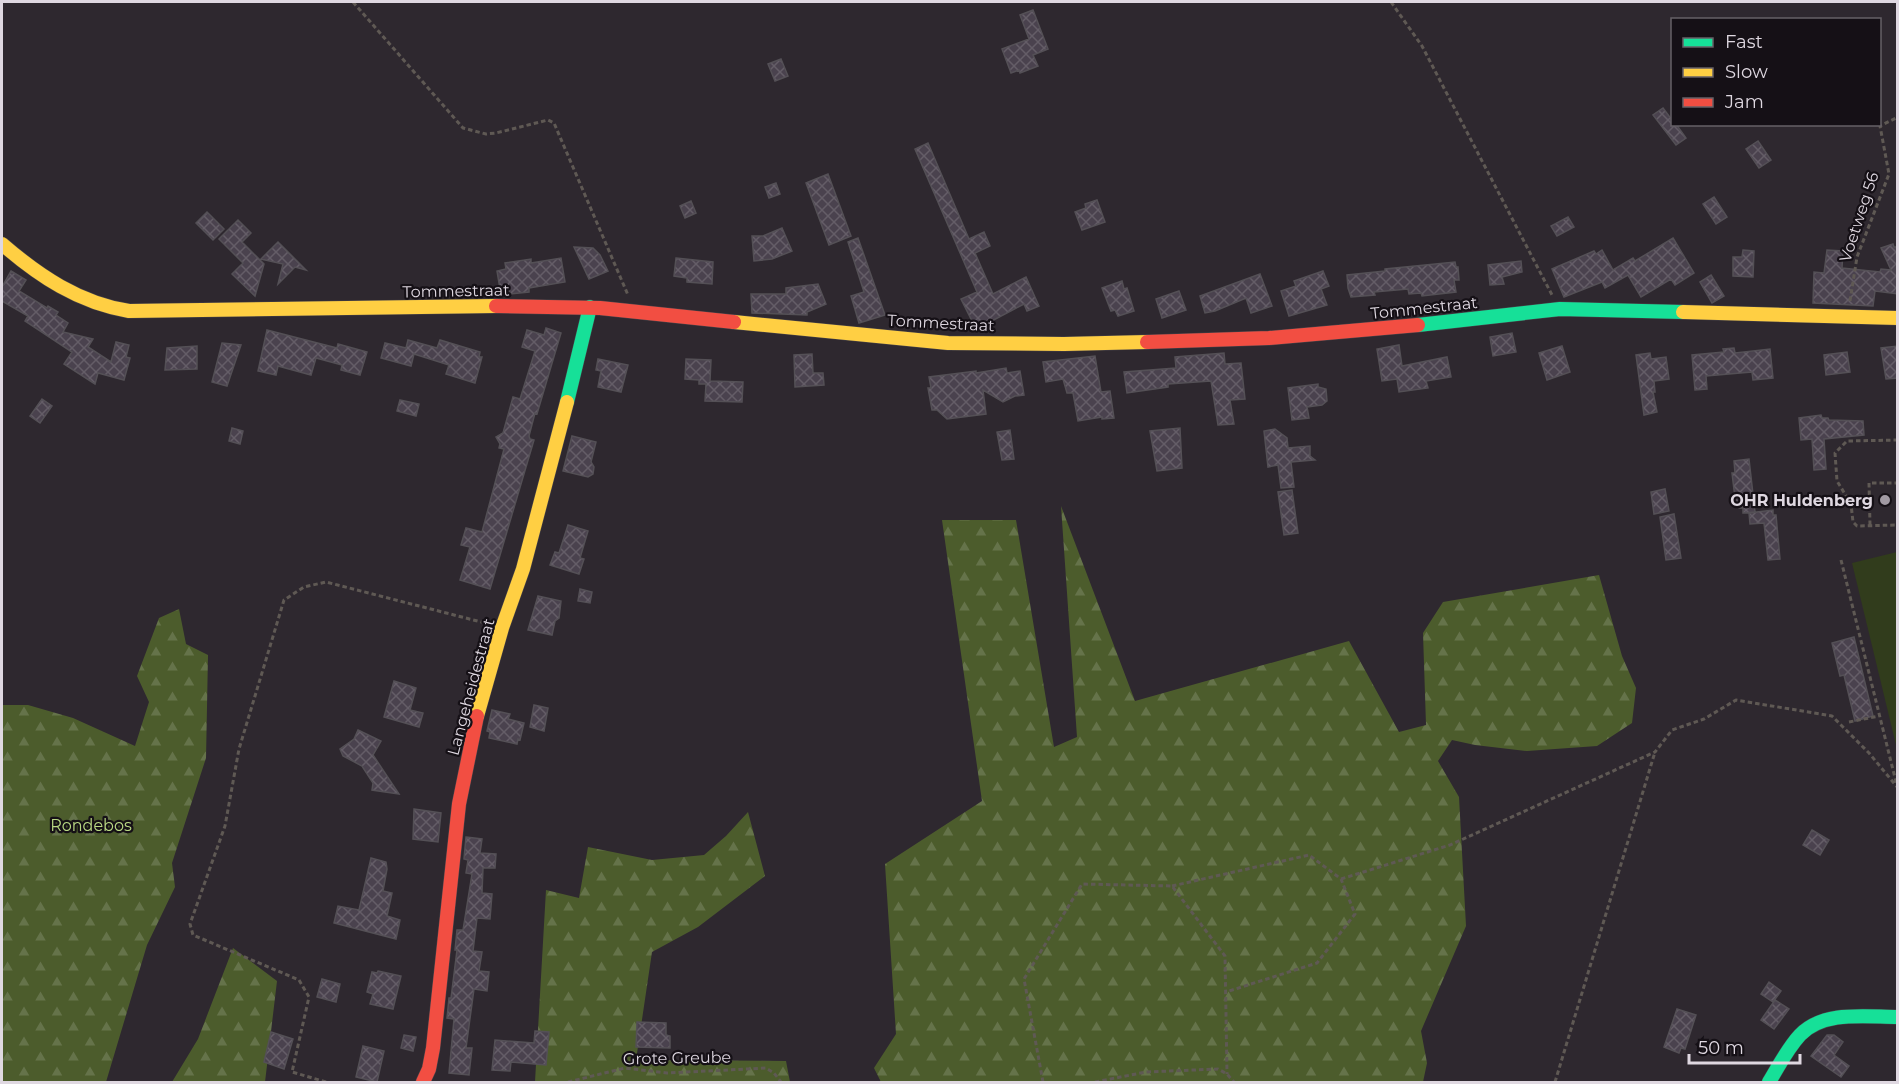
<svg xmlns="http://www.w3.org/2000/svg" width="1899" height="1084" font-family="Montserrat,sans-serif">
<defs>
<pattern id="forest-firs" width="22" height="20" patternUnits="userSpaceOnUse" patternTransform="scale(1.5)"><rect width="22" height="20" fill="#4c5c2c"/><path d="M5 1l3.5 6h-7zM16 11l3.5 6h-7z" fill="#65734a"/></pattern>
<pattern id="building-cross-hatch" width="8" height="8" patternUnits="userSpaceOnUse" patternTransform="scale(1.5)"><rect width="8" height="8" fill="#4a424e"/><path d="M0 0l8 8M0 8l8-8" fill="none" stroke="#645d67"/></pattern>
</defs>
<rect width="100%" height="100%" fill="#2e282f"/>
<path fill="url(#forest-firs)" d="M1061 506 1135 701 1349 641 1399 732 1426 725 1423 633 1443 602 1599 575 1622 656 1636 688 1632 723 1597 746 1527 751 1475 745 1452 740 1438 761 1459 797 1466 926 1421 1031 1427 1063 1423 1082H881L874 1068 896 1034 885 864 982 801 942 520H1016L1054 747 1077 737Z
M179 609 186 644 208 655 206 758 172 863 175 887 147 945 106 1082H2V705H28L73 718 135 746 149 702 137 676 159 618Z
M748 812 765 876 698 927 652 952 636 1060 786 1061 790 1082H535L546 890 579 898 588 847 652 860 704 855 726 836Z
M233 948 277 981 265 1082H172L198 1039Z"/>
<path fill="#313c1c" d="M1897 552H1898L1897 749 1852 563Z"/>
<path fill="url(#building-cross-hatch)" stroke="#545056" stroke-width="1.5" d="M1033 10 1048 49 1033 55 1038 66 1020 73 1019 70 1011 73 1002 49 1029 39 1020 15Z
M781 59 788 76 775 81 768 64Z
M1663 108 1672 120V124H1676L1686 138 1676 145 1653 115Z
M1758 141 1771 160 1759 168 1746 149Z
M928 143 969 239 984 232 990 246 975 253 993 294 1026 277 1039 306 1027 311 1024 304 988 323V321L975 327 961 299 977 292 915 149Z
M828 174 851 236 829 245 806 183Z
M776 183 780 194 769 198 765 187Z
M1714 197 1727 217 1716 224 1703 204Z
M1097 200 1105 222 1082 230 1075 212 1086 208 1085 204Z
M691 201 696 213 685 218 680 206Z
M207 212 224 229 213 240 196 223Z
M1568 217 1574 227 1557 236 1551 226Z
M238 220 251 233 242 242 264 264 255 296 232 274 243 263 219 239Z
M782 228 792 251 772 259 754 261 752 236H763Z
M858 238 885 315 859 323 851 296 864 292 848 242Z
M1673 238 1694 273 1675 285 1671 279 1641 297 1628 275 1605 288 1602 282 1564 297 1552 269 1594 251 1596 254 1602 250 1613 270 1633 258 1635 261Z
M278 242 306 270 295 267 278 284 283 264 261 259Z
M1893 244 1894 247H1898V294L1875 291 1873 306 1813 303 1814 272 1824 273 1827 250 1843 251 1842 268 1880 272 1881 269 1891 270 1881 248Z
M574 247 593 248 600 255 608 271 589 279Z
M1743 250 1754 251 1753 277 1733 276V257H1742Z
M561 258 565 282 529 288V292L510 294 509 288 500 289 497 271 506 269 505 263 531 259V263Z
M676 258 713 262 712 284 687 282V278L674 276Z
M1521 261 1522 272 1502 277 1504 284 1490 285 1488 265Z
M1455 262 1456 267H1458L1459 280H1454L1456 292 1422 296 1421 293 1409 294 1408 289 1374 292 1375 295 1351 297 1348 288 1347 275 1385 271V269Z
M11 271 26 280 19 291 47 308 48 306 58 312 56 315 68 323 63 332 93 339 88 347 111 362 116 342 129 345 126 357 130 358 124 380 98 373 95 384 64 364 72 352 25 321 28 316 2 301V287Z
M1323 271 1329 286 1321 289 1327 305 1289 316 1281 291 1296 286 1294 281Z
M1260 274 1272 306 1251 313 1246 298 1215 311 1205 313 1200 296Z
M1711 275 1724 296 1712 303 1700 282Z
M1122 281 1124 289 1127 288 1134 311 1118 316 1115 310 1111 311 1102 288Z
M818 284 826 304 807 312V315L752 313 751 294H786V288Z
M1179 291 1186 310 1162 318 1156 299Z
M546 328 561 333 537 414 535 413 529 436 530 439 534 440 490 589 460 580 470 547 461 545 466 528 482 532 504 449 499 448 500 444 496 437 503 433 513 397 520 399 535 351 522 347 527 330 544 335Z
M267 330 337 348 338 344 367 352 360 375 341 370 342 365 316 358 311 375 278 366 276 375 258 371Z
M1512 333 1516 352 1493 356 1490 337Z
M408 340 437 348 440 340 480 352 479 357H482L475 383 446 374 449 365 414 354 411 366 381 358 385 343 406 348Z
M222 343 241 345 227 386 212 382Z
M1399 345 1402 366 1447 357 1451 377 1426 381 1428 388 1399 392 1397 379 1382 381 1377 349Z
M197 346V369L165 370 167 348Z
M1562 346 1570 372 1547 380 1539 353Z
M1898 346V378L1886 379 1881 348Z
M1734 348 1735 353 1770 349 1773 378 1753 380 1752 372 1706 376 1707 389 1695 390 1692 355 1724 352 1723 349Z
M1847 352 1850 372 1826 375 1824 355Z
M1224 353 1225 364 1241 363 1245 399 1230 400 1234 424 1218 425 1211 381 1168 384V387L1127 393 1124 372 1176 368 1175 357Z
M1650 353 1651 359 1666 357 1669 379 1654 381 1655 392H1653L1657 412 1644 415 1636 355Z
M812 354 813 373H823L824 385 795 387 794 355Z
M1095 356 1101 392 1110 391 1114 418 1102 419V417L1078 421 1073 393H1067L1063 379 1046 382 1043 362Z
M598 359 628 365 621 392 598 387 601 371 596 370Z
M686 359 711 360 710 381 743 382 742 402 705 401 706 384H699V380L685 379Z
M1006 368 1007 373 1020 371 1024 395 1015 396 1003 402 983 390 986 414 947 419 937 410H932L928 388H931L929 377 976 371V373Z
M1318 384V387L1326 389 1327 401 1322 405 1307 407 1309 418 1292 420 1288 388Z
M42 399 52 406 40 423 30 416Z
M400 400 419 404 416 416 397 411Z
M1821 415 1822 418H1828L1829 420 1863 421 1864 435 1824 439 1826 469 1814 470 1812 439 1801 440 1799 418Z
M232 428 243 431 240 444 229 441Z
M1180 428 1182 468 1157 471 1150 431Z
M1275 429 1287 438 1288 448 1310 446V456L1315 460 1291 462 1294 487 1281 488 1278 465 1268 467 1264 431Z
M1010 430 1014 459 1002 460 997 432Z
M572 436 596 442 591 462 594 467 593 474 588 477 563 471Z
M1749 459 1755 512 1743 513V508H1739L1735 498 1732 473H1735L1734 461Z
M1665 489 1669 511 1654 514 1651 492Z
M1292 490 1298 533 1284 535 1278 492Z
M1773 510V515H1776L1780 559 1768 560 1764 523 1750 524 1749 513Z
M1674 514 1681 558 1666 560 1660 517Z
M568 525 588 531 580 558 584 559 579 574 550 565 555 552 559 553Z
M580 589 592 592 590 603 578 601Z
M538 596 561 601 559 618 555 621 552 635 528 630Z
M1854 637 1873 716 1855 721 1844 675 1840 676 1832 643Z
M394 681 416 688 410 710 423 713 419 727 384 717Z
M534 705 548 708 544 731 530 727Z
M492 710 510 714 508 719 524 723 520 740 518 739 517 744 489 738 490 732 487 731Z
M358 730 381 741 373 755 399 794 372 790 373 783 362 766 343 756 340 749 354 739Z
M414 809 441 813 438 842 413 839Z
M1812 830 1829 840 1820 855 1803 845Z
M466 837 482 839 480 853 496 854 495 868H483L482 893 492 894 490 919 477 918 473 951 482 952 479 971 489 972 487 991 474 989 466 1048H472L469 1075 449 1073 454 1019 447 1018 449 998H451L457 950H455L457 930H463L472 874 466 873 468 860 464 859Z
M371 858 386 862 387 869 383 891 392 893 387 916 400 920 396 939 334 923 338 906 359 910Z
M378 971 401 976 393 1009 370 1004 373 994 367 992 372 972 377 973Z
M322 979 340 984 336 1002 317 997Z
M1769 982 1781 991 1773 1002 1761 994Z
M1775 1000 1789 1009 1774 1029 1761 1020Z
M1677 1009 1696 1015 1685 1049 1681 1048 1679 1053 1664 1047Z
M637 1022 666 1023V1035L670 1036V1048L636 1047Z
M535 1031 549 1032 546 1065 511 1062 510 1071 492 1070 495 1040 534 1043Z
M271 1032 293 1039 284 1069 264 1062Z
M404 1035 416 1037 413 1051 401 1048Z
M1827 1035H1834L1843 1042 1834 1055 1849 1066 1841 1077 1811 1056Z
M363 1046 384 1051 377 1082 356 1077Z"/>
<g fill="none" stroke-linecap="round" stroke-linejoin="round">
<g stroke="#49454b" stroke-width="15">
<path id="fast" d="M1418 325 1560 309 1683 312
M567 402 590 307
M1769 1082C1779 1066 1787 1049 1800 1035 1824 1010 1866 1017 1898 1017"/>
</g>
<g stroke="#49454b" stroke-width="15">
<path id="slow" d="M2 244C39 276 79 303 129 311L496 306
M1683 312 1898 318
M734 322 948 343 1064 344 1147 342
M477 716 502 628 523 569 567 402"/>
</g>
<g stroke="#49454b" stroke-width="15">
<path id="jam" d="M496 306 600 308 734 322
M1147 342 1269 338 1418 325
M423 1082 429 1069 433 1048 459 804 477 716"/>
</g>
<path stroke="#5f5954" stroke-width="3" stroke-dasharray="4.5 3" stroke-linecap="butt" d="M353 2 463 128 486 134 496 133 548 120 554 123 628 295
M1391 2 1422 46 1552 295
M1850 301 1857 257 1889 174 1880 126 1898 117
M1898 440 1847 441 1835 453 1837 481 1851 504 1853 522 1857 526 1898 525
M1870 525 1869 483H1898
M1841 560 1897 786
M1849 722 1879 716
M1341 879 1450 845 1655 752 1672 730 1704 719 1736 700 1832 716 1869 753 1898 788
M1172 886 1309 855 1341 879 1355 914 1317 963 1226 992
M326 1082 292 1072 309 997 299 980 193 935 190 924 225 826 239 749 284 600 304 587 326 582 489 624
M568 1082 625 1068 667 1073 766 1068 774 1073 781 1082
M1043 1082 1024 979 1082 884 1172 886 1225 956 1227 1074
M1095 1082 1146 1072 1218 1069 1227 1074 1234 1082
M1555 1082 1655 752"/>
<use href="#fast" stroke="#16e098" stroke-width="14"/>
<use href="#slow" stroke="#ffcf43" stroke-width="14"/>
<use href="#jam" stroke="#f24e42" stroke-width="14"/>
</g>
<circle fill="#a19aa3" stroke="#151016" stroke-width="2" cx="1885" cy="500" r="6"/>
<g text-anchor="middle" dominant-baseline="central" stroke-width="4.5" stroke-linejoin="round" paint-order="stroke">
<g font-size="16" fill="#dfd8e1" stroke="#151016">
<text transform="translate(1859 217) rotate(-72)">Voetweg 56</text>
<text transform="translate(456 291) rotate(-1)">Tommestraat</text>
<text transform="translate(1424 308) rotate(-6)">Tommestraat</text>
<text transform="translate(941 323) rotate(3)">Tommestraat</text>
<text transform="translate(471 687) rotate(-75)">Langeheidestraat</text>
<text transform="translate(677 1058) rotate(-1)">Grote Greube</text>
</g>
<g font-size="16" font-weight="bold" fill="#dfd8e1" stroke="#151016" text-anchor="end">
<text x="1873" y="500">OHR Huldenberg</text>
</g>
<g font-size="16" fill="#bad984" stroke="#151016">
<text x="91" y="825">Rondebos</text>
</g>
</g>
<rect width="1899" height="1084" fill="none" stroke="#dfd8e1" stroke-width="6"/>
<rect x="1671" y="18" width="210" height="108" fill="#151016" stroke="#666067" stroke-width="1.5"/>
<rect x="1683" y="38" width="30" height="9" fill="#16e098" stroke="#666067" stroke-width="1.5"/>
<text x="1725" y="48" font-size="18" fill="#dfd8e1">Fast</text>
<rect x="1683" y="68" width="30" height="9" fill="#ffcf43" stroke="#666067" stroke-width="1.5"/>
<text x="1725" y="78" font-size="18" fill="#dfd8e1">Slow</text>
<rect x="1683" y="98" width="30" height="9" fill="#f24e42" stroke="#666067" stroke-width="1.5"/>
<text x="1725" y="108" font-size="18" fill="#dfd8e1">Jam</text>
<path d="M1689 1054v9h111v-9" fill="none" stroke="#dfd8e1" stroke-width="3"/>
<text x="1698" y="1054" font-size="18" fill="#dfd8e1" stroke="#151016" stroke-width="4.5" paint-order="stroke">50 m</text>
</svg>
